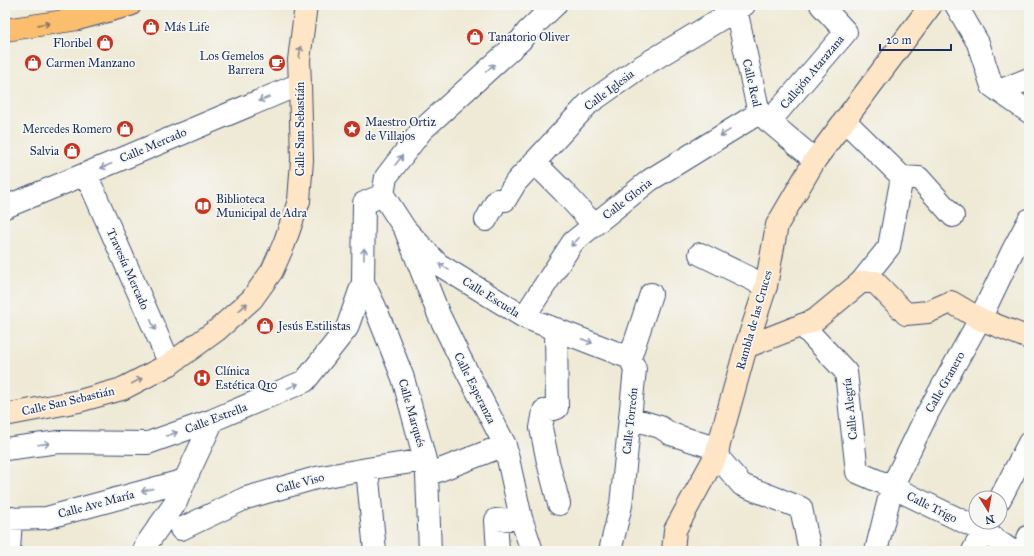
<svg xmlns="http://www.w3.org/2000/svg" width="1034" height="556" font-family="'IM FELL Great Primer',serif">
<rect width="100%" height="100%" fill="#f6f6f2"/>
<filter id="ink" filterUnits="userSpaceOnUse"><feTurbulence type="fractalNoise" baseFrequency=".025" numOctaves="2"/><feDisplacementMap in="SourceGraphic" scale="8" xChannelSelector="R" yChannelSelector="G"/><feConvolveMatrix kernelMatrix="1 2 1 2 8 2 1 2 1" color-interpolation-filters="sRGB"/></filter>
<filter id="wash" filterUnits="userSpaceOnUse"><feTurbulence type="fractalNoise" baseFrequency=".012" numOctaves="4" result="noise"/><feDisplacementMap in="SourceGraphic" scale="16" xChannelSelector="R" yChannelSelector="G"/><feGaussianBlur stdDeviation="0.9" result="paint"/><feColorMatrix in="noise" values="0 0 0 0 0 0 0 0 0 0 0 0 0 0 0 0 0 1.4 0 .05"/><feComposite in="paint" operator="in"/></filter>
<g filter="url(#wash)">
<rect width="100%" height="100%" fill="#efead6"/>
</g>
<g filter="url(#ink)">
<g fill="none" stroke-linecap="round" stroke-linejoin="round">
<g stroke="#3b4b70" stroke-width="24">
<path id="street" d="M735 5 759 113 815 160
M956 5 978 43 992 86 1029 112
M999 91 1029 79
M845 121 902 177 889 247 861 282
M769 122 846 32 821 5
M534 162 563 191 594 225
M86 174 170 364
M902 177 919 178 953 216
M383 195 405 229 438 264 524 317 630 358
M383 195 386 177 422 130 521 40 527 32 555 5
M5 207C104 167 202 125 300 84
M486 220 497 200H505L516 182 588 104 639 68 744 5
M405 229 439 315 461 360 505 445 521 518 532 551
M700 254 766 286
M363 282 375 307 403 378 425 460 427 475 430 551
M524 317 573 242 650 180 759 113
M802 325 846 372 857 472 892 487 983 531 1012 551
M556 329 557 408 544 411 541 428 548 462 559 504
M630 418 660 427 671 434 718 449
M5 449 59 442 148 443 213 420 305 381 347 328 363 282 364 203 383 195
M716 455 742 485 801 508 810 551
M367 469 375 551
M427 475 505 445
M1000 499 1029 443
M5 519 46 518 185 480
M181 529 246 498 316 478 367 469 425 460
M9 551 11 518
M144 551 146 545 176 502 185 480 213 420
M498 551 496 520 521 518
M610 551 617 522 621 505 630 418 635 369 630 358 651 294
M876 551 892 487 927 414 980 319 1012 252 1029 220
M973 551 988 522
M1023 551 1029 536"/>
</g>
<g stroke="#3b4b70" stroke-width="24">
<path id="secondary" d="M746 347 815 320 861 282H875L906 314 928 312 951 302 980 319 1029 338
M5 415 79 401 122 389 170 364 217 330 252 299 272 271 284 244 299 201 302 160 300 84 299 60 306 5
M673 551 675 530 716 455 746 347 766 286 777 225 815 160 931 5"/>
</g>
<g stroke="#3b4b70" stroke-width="24">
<path id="highway" d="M5 30 78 19 130 5"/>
</g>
<use href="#street" stroke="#fff" stroke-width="22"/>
<use href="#secondary" stroke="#fde5c5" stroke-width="22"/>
<use href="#highway" stroke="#fbbd6e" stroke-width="22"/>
</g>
<defs><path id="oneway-shaft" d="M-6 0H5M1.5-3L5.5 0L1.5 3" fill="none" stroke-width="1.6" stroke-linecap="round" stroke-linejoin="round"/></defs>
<use stroke="#806f65" href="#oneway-shaft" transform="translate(44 24) rotate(-8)"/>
<g stroke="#8c8a92">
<use href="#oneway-shaft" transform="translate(300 52) rotate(-82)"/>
<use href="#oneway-shaft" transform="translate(243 307) rotate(-43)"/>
<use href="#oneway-shaft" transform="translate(137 381) rotate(-28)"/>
</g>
<g stroke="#8d97ae">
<use href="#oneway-shaft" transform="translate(490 68) rotate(-42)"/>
<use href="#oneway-shaft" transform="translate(264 99) rotate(158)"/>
<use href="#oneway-shaft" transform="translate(725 133) rotate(148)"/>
<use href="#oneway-shaft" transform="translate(399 160) rotate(-53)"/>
<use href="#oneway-shaft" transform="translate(106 166) rotate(157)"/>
<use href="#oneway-shaft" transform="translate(575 242) rotate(134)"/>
<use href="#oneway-shaft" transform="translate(364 254) rotate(-89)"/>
<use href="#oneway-shaft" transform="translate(444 267) rotate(-148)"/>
<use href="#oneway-shaft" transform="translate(153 325) rotate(66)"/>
<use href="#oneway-shaft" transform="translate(587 341) rotate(21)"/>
<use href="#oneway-shaft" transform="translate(293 386) rotate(-23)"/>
<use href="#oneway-shaft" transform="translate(172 434) rotate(-19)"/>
<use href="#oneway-shaft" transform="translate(44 444) rotate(-7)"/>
<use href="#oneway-shaft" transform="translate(147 490) rotate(165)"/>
</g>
</g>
<defs>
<g id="shop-disc" transform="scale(0.9)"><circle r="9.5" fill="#c8321e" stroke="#f6f6f2"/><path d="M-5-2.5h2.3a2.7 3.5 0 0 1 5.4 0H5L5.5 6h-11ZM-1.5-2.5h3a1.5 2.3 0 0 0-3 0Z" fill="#fff"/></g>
<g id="cafe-disc" transform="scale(0.9)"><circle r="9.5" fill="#c8321e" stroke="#f6f6f2"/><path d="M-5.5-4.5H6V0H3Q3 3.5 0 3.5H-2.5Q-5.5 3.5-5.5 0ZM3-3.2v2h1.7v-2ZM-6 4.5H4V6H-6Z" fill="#fff"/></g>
<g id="sight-disc" transform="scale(0.9)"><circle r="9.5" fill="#c8321e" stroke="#f6f6f2"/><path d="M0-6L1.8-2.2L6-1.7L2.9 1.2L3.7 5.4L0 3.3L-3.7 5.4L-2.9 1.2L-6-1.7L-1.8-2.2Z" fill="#fff"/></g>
<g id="library-disc" transform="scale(0.9)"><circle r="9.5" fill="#c8321e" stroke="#f6f6f2"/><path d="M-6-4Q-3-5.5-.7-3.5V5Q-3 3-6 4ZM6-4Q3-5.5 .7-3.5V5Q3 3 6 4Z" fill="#fff"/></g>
<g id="hospital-disc" transform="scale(0.9)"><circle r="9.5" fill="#c8321e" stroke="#f6f6f2"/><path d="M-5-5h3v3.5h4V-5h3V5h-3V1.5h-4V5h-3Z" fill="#fff"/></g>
</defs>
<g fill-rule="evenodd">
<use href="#shop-disc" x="151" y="27"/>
<use href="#shop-disc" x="475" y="37"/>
<use href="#shop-disc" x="105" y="43"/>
<use href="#shop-disc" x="33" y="63"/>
<use href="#cafe-disc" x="277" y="63"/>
<use href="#shop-disc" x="125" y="129"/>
<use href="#sight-disc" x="352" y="129"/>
<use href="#shop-disc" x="72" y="151"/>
<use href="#library-disc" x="203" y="206"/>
<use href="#shop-disc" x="265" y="326"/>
<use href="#hospital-disc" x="202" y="378"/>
</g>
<g text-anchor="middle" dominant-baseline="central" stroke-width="3.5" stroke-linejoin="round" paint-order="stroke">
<g font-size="12" fill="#1b2f5e" stroke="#f6f6f2" text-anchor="start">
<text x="164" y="27">Más Life</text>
<text x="488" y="37">Tanatorio Oliver</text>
<text x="92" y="43" text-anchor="end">Floribel</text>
<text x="264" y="56" text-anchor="end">Los Gemelos<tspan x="264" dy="14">Barrera</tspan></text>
<text x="46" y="63">Carmen Manzano</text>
<text x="365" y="122">Maestro Ortiz<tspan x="365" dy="14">de Villajos</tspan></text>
<text x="112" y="129" text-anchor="end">Mercedes Romero</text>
<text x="59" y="151" text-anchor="end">Salvia</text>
<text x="216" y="199">Biblioteca<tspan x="216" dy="14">Municipal de Adra</tspan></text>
<text x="278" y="326">Jesús Estilistas</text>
<text x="215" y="371">Clínica<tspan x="215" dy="14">Estética Q10</tspan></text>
</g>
<g font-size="12" fill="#1b2f5e" stroke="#f6f6f2">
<text transform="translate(812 72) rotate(-50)">Callejón Atarazana</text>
<text transform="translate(752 83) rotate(77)">Calle Real</text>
<text transform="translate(609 90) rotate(-37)">Calle Iglesia</text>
<text transform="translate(300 129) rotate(-90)">Calle San Sebastián</text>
<text transform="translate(153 145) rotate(-23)">Calle Mercado</text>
<text transform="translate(627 199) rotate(-38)">Calle Gloria</text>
<text transform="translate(128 269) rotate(66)">Travesía Mercado</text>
<text transform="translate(491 297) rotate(32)">Calle Escuela</text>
<text transform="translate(754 320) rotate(-74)">Rambla de las Cruces</text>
<text transform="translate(945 382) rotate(-61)">Calle Granero</text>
<text transform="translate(475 388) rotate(63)">Calle Esperanza</text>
<text transform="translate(68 401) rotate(-13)">Calle San Sebastián</text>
<text transform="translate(850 409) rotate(-96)">Calle Alegría</text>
<text transform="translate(412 413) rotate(74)">Calle Marqués</text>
<text transform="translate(216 418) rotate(-21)">Calle Estrella</text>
<text transform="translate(630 421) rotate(-84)">Calle Torreón</text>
<text transform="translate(300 483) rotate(-15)">Calle Viso</text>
<text transform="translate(96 504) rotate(-15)">Calle Ave María</text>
<text transform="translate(932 507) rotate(26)">Calle Trigo</text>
</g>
</g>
<rect width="1034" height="556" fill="none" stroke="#f6f6f2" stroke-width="20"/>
<g transform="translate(988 510) rotate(169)"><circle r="19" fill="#f6f6f2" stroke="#9ea6b7"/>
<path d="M0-3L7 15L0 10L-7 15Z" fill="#c8321e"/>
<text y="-6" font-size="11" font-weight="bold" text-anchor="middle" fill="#1b2f5e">N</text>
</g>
<path d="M880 44v6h71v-6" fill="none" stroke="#1b2f5e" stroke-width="2"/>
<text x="886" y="44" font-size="12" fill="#1b2f5e" stroke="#f6f6f2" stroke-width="3" paint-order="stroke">20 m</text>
</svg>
